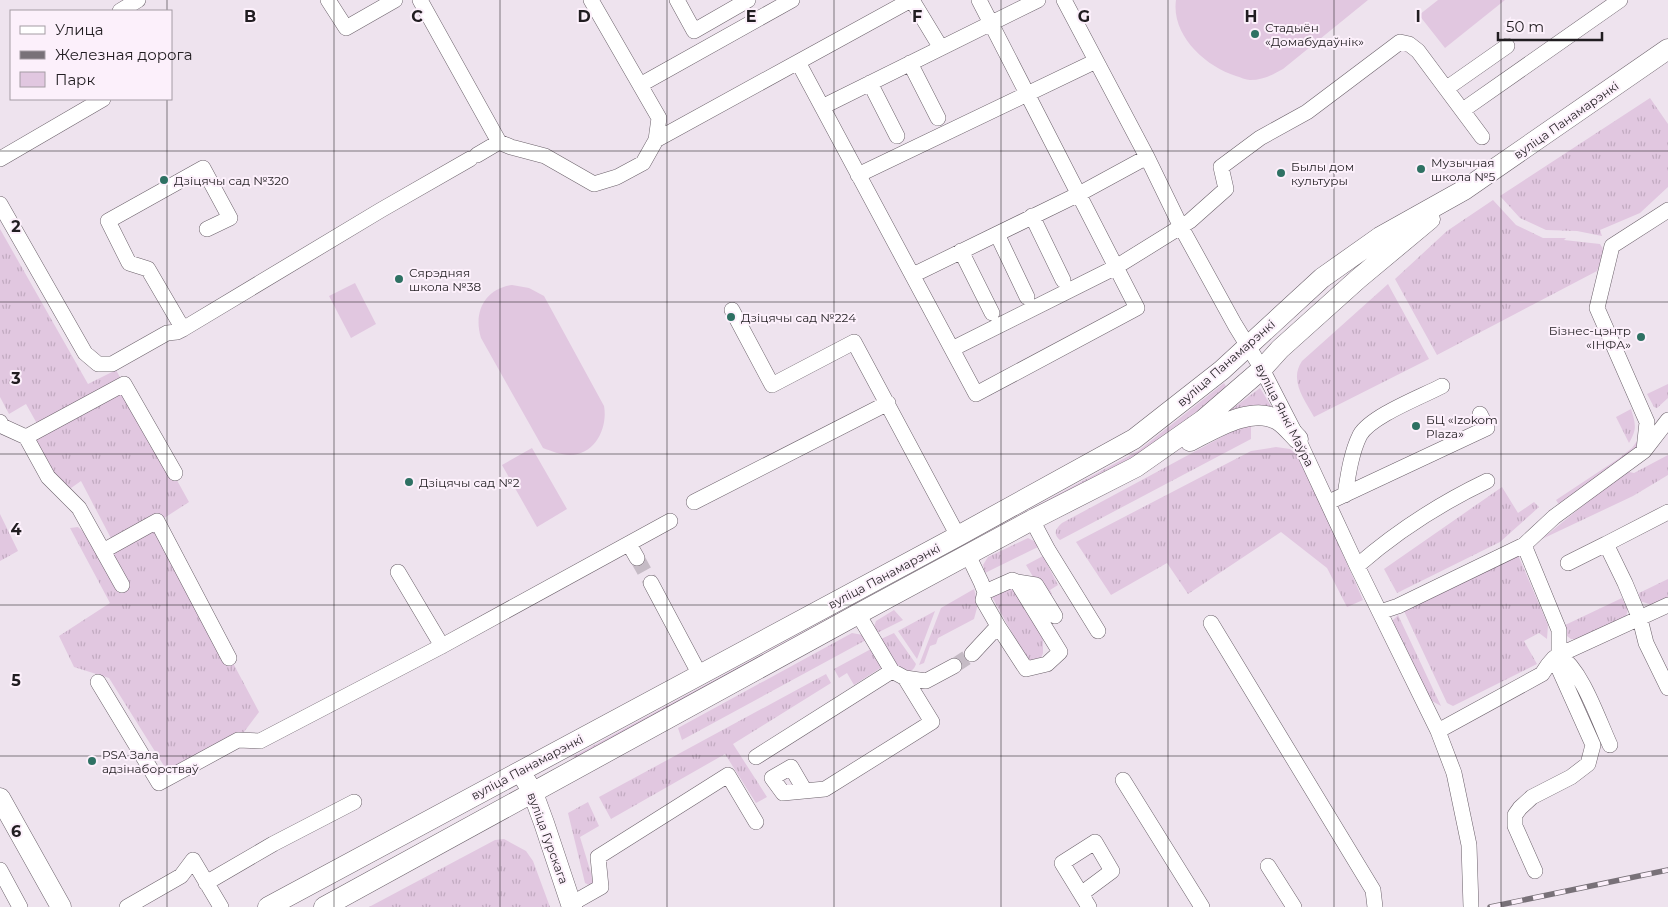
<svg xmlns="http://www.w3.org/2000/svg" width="1668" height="907" font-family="Montserrat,sans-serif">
<defs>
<pattern id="grass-tufts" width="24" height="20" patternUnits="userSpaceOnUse" patternTransform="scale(1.25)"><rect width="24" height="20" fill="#e1c7e0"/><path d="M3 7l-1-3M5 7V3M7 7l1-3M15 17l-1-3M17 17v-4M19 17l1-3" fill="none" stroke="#c1aac0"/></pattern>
</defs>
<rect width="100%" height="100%" fill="#eee3ee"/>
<path fill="url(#grass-tufts)" d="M1650 98 1668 124V187L1640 213 1600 230 1602 236 1577 231 1546 230 1520 218 1500 196Z
M1493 200 1516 225 1543 238H1566L1564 240 1600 244 1605 252 1597 271 1437 355 1395 279 1447 231Z
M0 229 88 384 116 370 189 502 158 522 259 712 238 740 171 777 109 678 74 667 59 636 110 603 70 528 78 527 91 539 114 544 81 481 64 493 26 437 40 429 26 404 9 414 0 397Z
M1388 284 1429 359 1314 417C1304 399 1289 380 1302 361Z
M1224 383 1227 388 1147 450 577 761 574 756 1138 451Z
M1668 384V398L1657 408 1654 407 1647 394Z
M1260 388 1273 409 1208 427Z
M1631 409C1636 425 1637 429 1629 443L1616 417Z
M1244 425H1251V439L1060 540C1053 534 1055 529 1062 523Z
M1643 433 1636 447 1560 506 1556 500 1618 459 1632 448Z
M1276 447 1290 449 1300 457 1363 600 1347 607 1327 568 1281 532 1188 594 1167 563 1111 595 1076 542 1251 451Z
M1668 455V475L1633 496 1542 539 1625 471 1634 473Z
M1502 487 1518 513 1534 502 1539 507 1500 542 1397 593 1384 569Z
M0 514 18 551 0 561Z
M1028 538 1038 543V547L985 573 983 565 988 557Z
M1518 555 1548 625 1547 639 1539 633 1524 641 1537 664 1453 706 1447 703 1404 611Z
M1043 556 1058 585 1050 590 1052 594 1050 596 1035 580 1026 565Z
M1668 579V600L1655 606 1640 601 1639 593Z
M1005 586 1017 592 1043 635V653L1041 658 1034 661 1027 660 991 595Z
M974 589 978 604 974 619 938 638 936 644 930 646 924 663 919 665 941 608Z
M1622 598 1628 610 1626 616 1579 639H1571L1567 636 1563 626Z
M894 610 903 620 877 633 874 627 876 621Z
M935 611 917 659 898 631Z
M1398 615 1441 706 1423 696 1389 624Z
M852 633 863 635 866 640 682 740 678 728Z
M894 633 916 664C913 673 908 672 900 671L881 639Z
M871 649 882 667 854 685 847 673 839 678 834 669Z
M826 674 831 683 733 744 767 797 756 803 725 754 611 819 599 797Z
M588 802 599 826 580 837 594 883 589 885 585 883 568 813Z
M504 839 526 851 533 861 550 907H369L495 840Z"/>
<path fill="#e1c7e0" d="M1176 0H1368L1283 69C1272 75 1263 80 1250 80 1246 80 1240 77 1236 76 1205 66 1171 35 1176 0Z
M1438 0H1505L1445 48 1419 15Z
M355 283 376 324 351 338 329 296Z
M512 285 529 288 544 296 604 406C608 428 595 455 570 455 561 455 551 451 543 448L481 338C473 312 485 289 512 285Z
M532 448 567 509 537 527 502 465Z"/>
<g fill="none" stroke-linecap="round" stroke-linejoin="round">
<path stroke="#c5bbc5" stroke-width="15" stroke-dasharray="15 8" stroke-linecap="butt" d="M637 558 651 583
M954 666 972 654"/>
<g stroke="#6b616a" stroke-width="16">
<path id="minor" d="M328 0 346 28 395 0
M420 0 499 142
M677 0 694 31 748 0
M912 0 941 48
M1064 0 1147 157 1181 227 1235 325 1262 369 1298 439 1357 566 1438 731 1454 773 1469 845 1471 907
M120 11 138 0
M798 62 911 0
M910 63 938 118
M870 83 897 136
M640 85 792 0
M1447 88 1507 46
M822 107 1038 0
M1463 110 1620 0
M656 140 798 62 976 394 1137 308 979 0
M477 155 499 142 511 147 545 156 594 184 617 177 643 163 656 140 659 118 591 0
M0 159 103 99
M858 175 1096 61
M0 204 85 353 98 364H112L167 333 177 332 183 329 381 210 470 159
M1032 216 1063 280
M997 234 1027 297
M961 251 992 313
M913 275 1079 194 1147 157
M732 310 772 385 854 342 958 536
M183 329 148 269 129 263 108 221 203 168 230 218 207 229
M952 349 1116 267 1190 221 1226 189 1221 167 1260 138 1307 112 1400 42 1409 44 1418 51 1482 137
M0 422 2 426 26 437 48 477 79 508 103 551 157 521 229 658
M26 437 124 384 175 473
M1644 450 1647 422 1597 308 1612 246 1668 210
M1345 495C1348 476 1351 453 1360 435 1371 416 1421 397 1442 386
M694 502 888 403
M1329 502 1487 428 1480 414
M1668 512 1606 544 1625 583 1640 619 1646 643 1668 688
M1032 520 1048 550 1098 631
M629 544 637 558
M1524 545 1559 630V655L1554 658 1593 745 1588 764 1571 777 1532 797 1520 808 1515 815V826L1535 871
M103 551 122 585
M968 555 981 582 985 592 983 600 998 626 972 654
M1568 563 1606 544
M1357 566C1396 532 1441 503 1487 481
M398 572 442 646
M1017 582 1036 585 1055 616
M651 583 700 675
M985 592 1012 580 1017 582 1060 652 1047 664 1026 669 998 626
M1380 612 1398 606 1524 545 1554 517 1644 451 1668 420
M858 614 892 671 905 678 926 681 954 666
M1211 623 1373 890 1375 907
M1559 655 1668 605
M1559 655C1582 670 1598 719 1610 745
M98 682 159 783 238 740 260 741 442 646 670 521
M1438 731 1542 674 1548 665 1554 658
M756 757 892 671
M1123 780 1202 907
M805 791 791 767 772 778 783 793 825 789 932 722 905 678
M1268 866 1294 907
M0 870 20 907
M206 883 273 844 354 802
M1081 894 1112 871 1095 842 1062 863 1089 907
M571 904 601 887 598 857 728 775 756 822
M127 907 181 876 193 860 221 907"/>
</g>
<g stroke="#6b616a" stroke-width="21">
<path id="major" d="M1190 441C1214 429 1251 405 1278 420 1285 424 1292 433 1298 439
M526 781 533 793 544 823 572 907
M0 798 61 907
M268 907 958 536 1134 439 1222 370 1322 278 1380 237 1464 190 1668 49
M324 907 858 614 1032 520 1136 467 1203 420 1262 369 1280 349 1358 279 1430 219"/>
</g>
<use href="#minor" stroke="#fff" stroke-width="15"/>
<use href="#major" stroke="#fff" stroke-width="20"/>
<g stroke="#787178" stroke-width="5.5">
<path id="rail" d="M1490 907 1668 870"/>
</g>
<use href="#rail" stroke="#fcf0fb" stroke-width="4" stroke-dasharray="11" stroke-linecap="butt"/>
</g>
<path fill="none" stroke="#211d21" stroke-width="1" stroke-opacity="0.55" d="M167 0V11M334 0V907M500 0V907M667 0V907M834 0V907M1001 0V907M1168 0V907M1334 0V907M1501 0V907M167 99V907M0 151H1668M0 302H1668M0 454H1668M0 605H1668M0 756H1668"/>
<g fill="#2e7163" stroke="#fcf0fb" stroke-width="2">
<circle cx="1255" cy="34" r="5"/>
<circle cx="1421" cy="169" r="5"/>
<circle cx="1281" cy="173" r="5"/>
<circle cx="164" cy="180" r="5"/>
<circle cx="399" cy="279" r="5"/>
<circle cx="731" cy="317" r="5"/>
<circle cx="1641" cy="337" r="5"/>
<circle cx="1416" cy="426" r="5"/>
<circle cx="409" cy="482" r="5"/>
<circle cx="92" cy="761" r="5"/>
</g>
<g text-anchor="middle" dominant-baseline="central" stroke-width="4" stroke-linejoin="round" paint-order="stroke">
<g font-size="12" fill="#211d21" stroke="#fcf0fb" text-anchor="start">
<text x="1265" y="27">Стадыён<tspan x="1265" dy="14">«Домабудаўнік»</tspan></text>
<text x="1431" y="162">Музычная<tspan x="1431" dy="14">школа №5</tspan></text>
<text x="1291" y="166">Былы дом<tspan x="1291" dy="14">культуры</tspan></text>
<text x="174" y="180">Дзіцячы сад №320</text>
<text x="409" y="272">Сярэдняя<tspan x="409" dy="14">школа №38</tspan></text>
<text x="741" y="317">Дзіцячы сад №224</text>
<text x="1631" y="330" text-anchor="end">Бізнес-цэнтр<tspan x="1631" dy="14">«ІНФА»</tspan></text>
<text x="1426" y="419">БЦ «Izokom<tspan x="1426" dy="14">Plaza»</tspan></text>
<text x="419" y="482">Дзіцячы сад №2</text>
<text x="102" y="754">PSA Зала<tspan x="102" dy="14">адзінаборстваў</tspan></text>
</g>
<g font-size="12" fill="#211d21" stroke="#fcf0fb">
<text transform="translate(1566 120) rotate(-35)">вуліца Панамарэнкі</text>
<text transform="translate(1226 363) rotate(-41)">вуліца Панамарэнкі</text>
<text transform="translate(1285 415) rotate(63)">вуліца Янкі Маўра</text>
<text transform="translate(884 576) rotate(-28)">вуліца Панамарэнкі</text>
<text transform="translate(527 767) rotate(-28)">вуліца Панамарэнкі</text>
<text transform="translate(548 838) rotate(70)">вуліца Гурскага</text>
</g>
</g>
<g font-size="16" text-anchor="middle" font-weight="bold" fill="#211d21" stroke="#fcf0fb" stroke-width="4" stroke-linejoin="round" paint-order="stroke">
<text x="250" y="22">B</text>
<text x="417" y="22">C</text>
<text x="584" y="22">D</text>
<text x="751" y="22">E</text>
<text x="917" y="22">F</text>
<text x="1084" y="22">G</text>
<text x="1251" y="22">H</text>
<text x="1418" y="22">I</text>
<text x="16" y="232">2</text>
<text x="16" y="384">3</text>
<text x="16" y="535">4</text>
<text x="16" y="686">5</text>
<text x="16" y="837">6</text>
</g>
<rect x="10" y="10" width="162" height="90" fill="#fcf0fb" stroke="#a49ca4"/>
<rect x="20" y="26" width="25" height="8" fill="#ffffff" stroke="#a49ca4"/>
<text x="55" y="35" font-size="15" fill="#211d21">Улица</text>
<rect x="20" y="51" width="25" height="8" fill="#787178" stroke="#a49ca4"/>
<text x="55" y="60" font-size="15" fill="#211d21">Железная дорога</text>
<rect x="20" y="72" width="25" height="15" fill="#e1c7e0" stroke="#a49ca4"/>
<text x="55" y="85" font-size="15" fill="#211d21">Парк</text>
<path d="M1498 32v8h104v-8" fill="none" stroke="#211d21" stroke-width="2.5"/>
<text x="1506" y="32" font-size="15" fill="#211d21" stroke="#fcf0fb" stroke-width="4" paint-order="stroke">50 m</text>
</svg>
